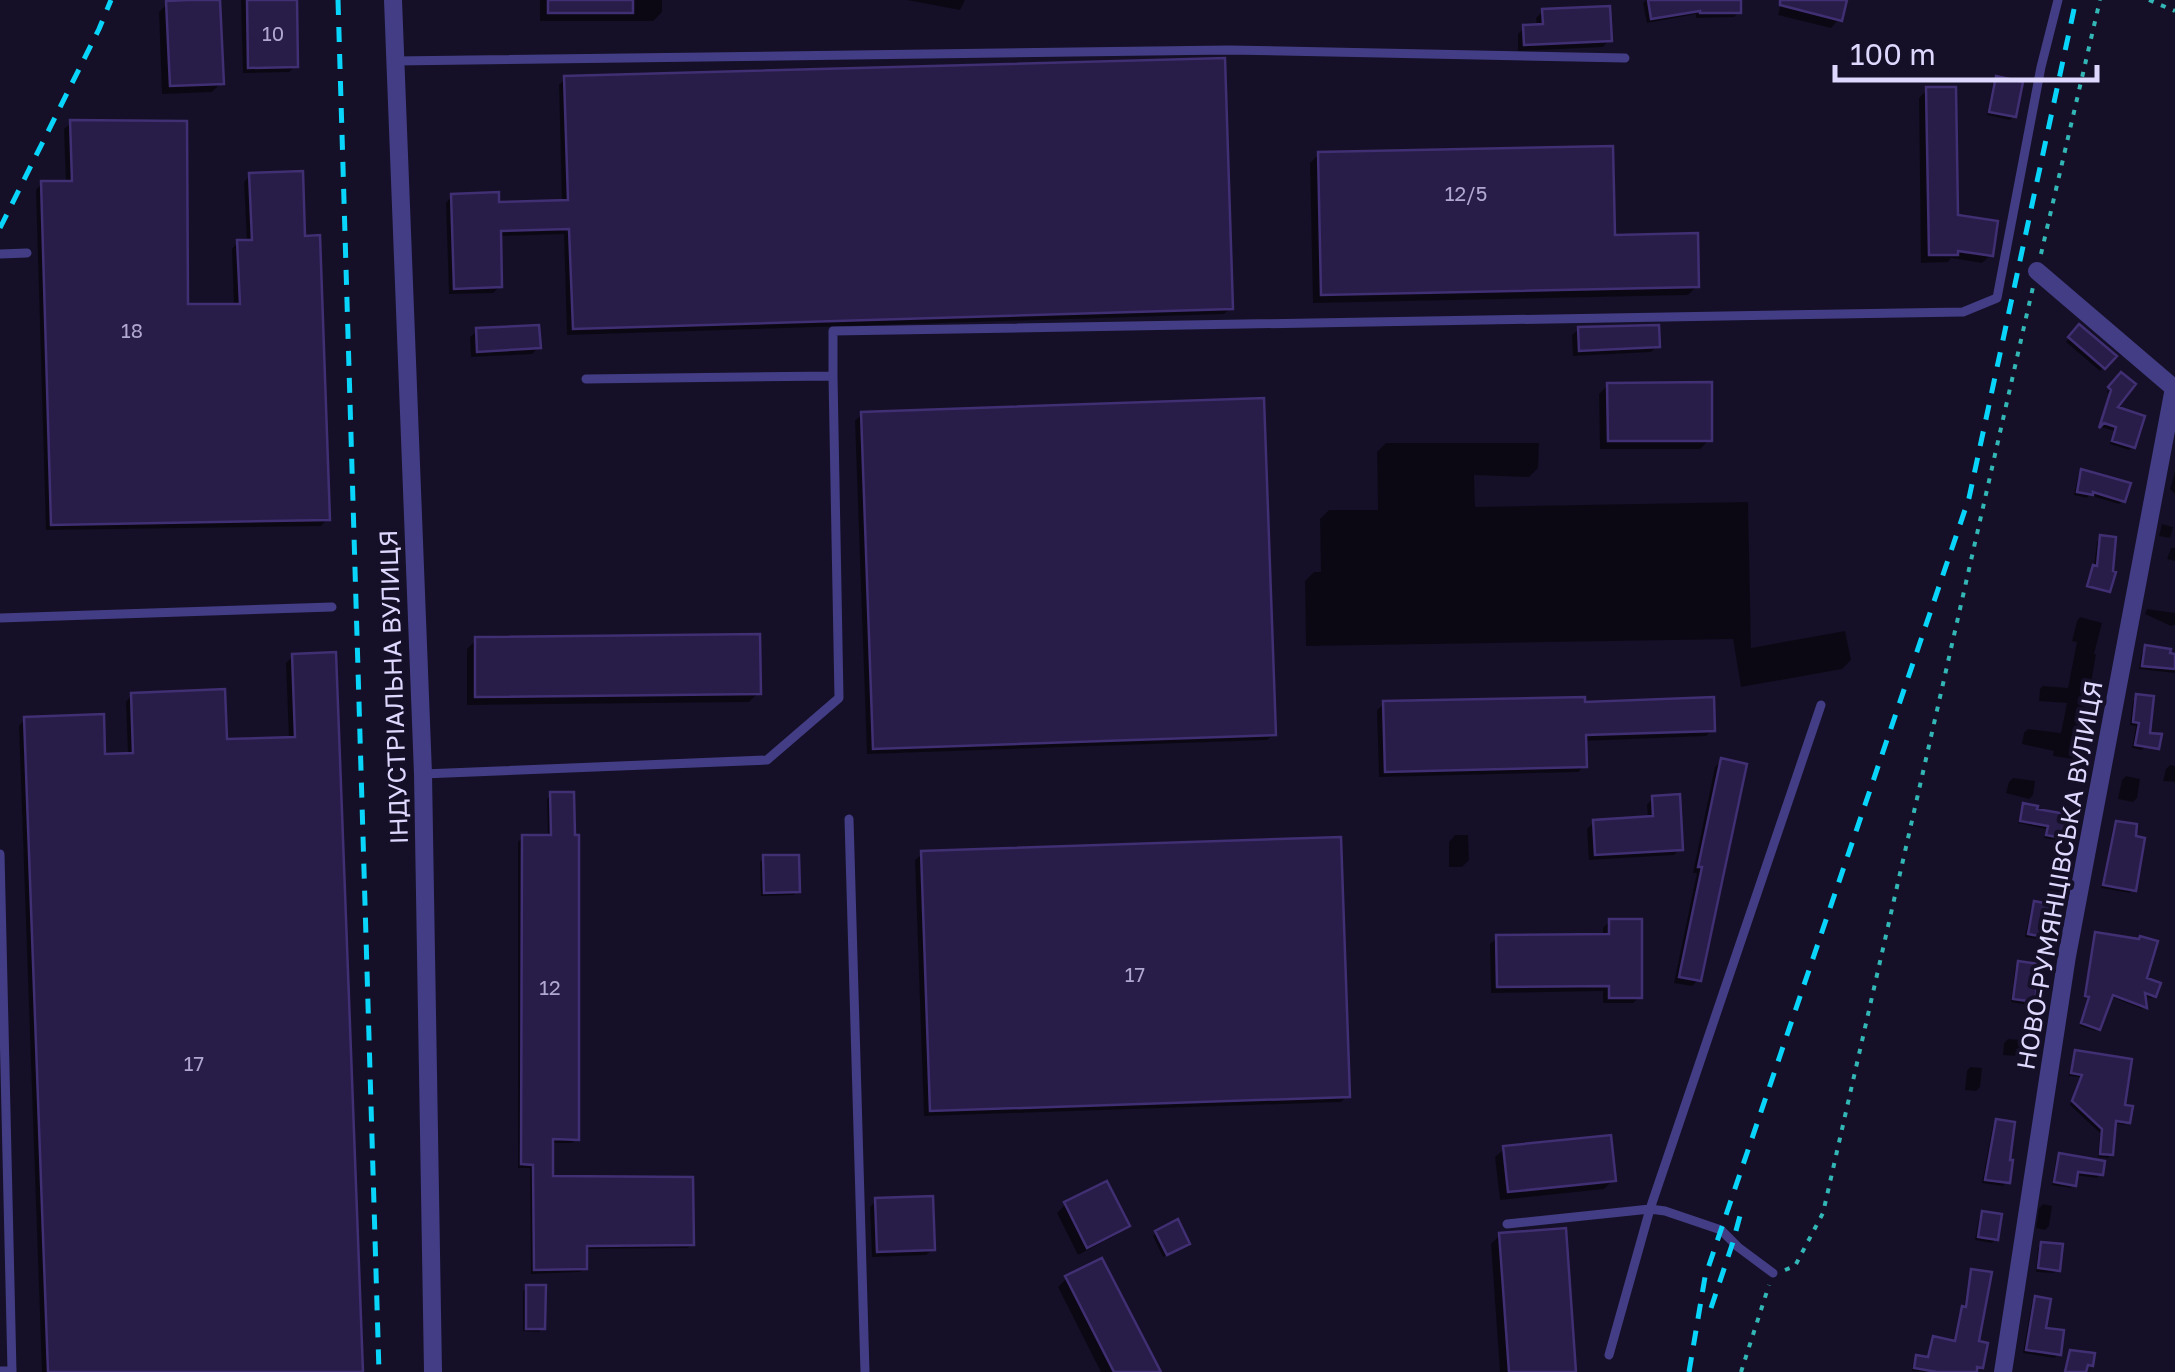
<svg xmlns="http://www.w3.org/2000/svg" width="2175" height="1372" font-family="'Golos Text',sans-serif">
<rect width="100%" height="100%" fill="#151027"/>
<path fill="#0007" d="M241 0H294L296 66 289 72 243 73Z
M540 0H662V12L653 21H540Z
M907 0H965L960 10Z
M1646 0H1739V12L1734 17 1696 18V14L1647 23 1643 3Z
M1782 0H1844L1839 19 1831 28 1778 15Z
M168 3 221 83 212 92 162 94 159 12Z
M1543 11 1609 40 1603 47 1518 51V34L1524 28 1537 27 1536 18Z
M565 79 1231 308 1224 314 567 335 564 234 498 236 500 286 493 293 449 294 446 203 452 196 497 204 562 202 559 85Z
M1997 79 2014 116 2010 120 1987 115 1993 83Z
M1927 90 1955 217 1991 255 1982 263 1951 258 1948 262 1921 263 1919 98Z
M71 123 186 307H234L232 249 238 242H247L244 182 250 176 302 239 327 519 321 526 46 530 36 190 42 183 66 184 64 129Z
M1319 154 1612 238 1697 286 1688 295 1313 303 1310 163Z
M2079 327 2113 356 2100 371 2066 342Z
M1579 329 1657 346 1651 352 1573 356 1572 335Z
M477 331 538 348 532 354 471 357 470 337Z
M2121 375 2113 408 2133 446 2129 450 2110 444 2114 431 2099 426 2109 394 2107 392Z
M1608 385 1709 440 1700 449H1600L1599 394Z
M862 414 1274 734 1267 740 867 754 855 421Z
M1386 443H1539L1538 468 1529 477 1474 475 1475 507 1748 502 1751 648 1845 631 1851 660 1842 669 1741 687 1733 639 1306 646 1305 581 1314 572H1321L1320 519 1329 510H1378L1377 452Z
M2081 472 2123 501 2119 504 2089 495 2087 498 2074 495 2078 476Z
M2175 472V494L2170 489Z
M2162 524 2173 527 2170 538 2159 536Z
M2101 538 2108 589 2086 583 2090 572 2094 567 2097 542Z
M2171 548H2175V561L2167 559Z
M2147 609 2175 613V625L2171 626 2145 614Z
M2080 617 2102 623 2094 654H2096L2092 678 2080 721 2076 755 2073 759 2053 756 2054 751 2022 744 2024 733 2028 729 2061 733 2067 703 2039 701 2040 689 2043 686 2068 688 2077 642 2072 641 2077 621Z
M476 640 758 693 749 702 467 705V649Z
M2146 648 2175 657V673L2139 669 2142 652Z
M293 656 360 1372H42L19 726 25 719 103 757 128 756 126 702 132 695 225 742 289 740 286 663Z
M2137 697 2146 746 2142 750 2132 748 2136 726 2130 725 2133 701Z
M1384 704H1582L1712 730 1706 736 1583 741 1584 766 1578 772 1379 777 1377 710Z
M1721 761 1698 980 1692 986 1674 983 1697 873H1693L1715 767Z
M2170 765 2175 766V782L2163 781 2166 769Z
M2126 776 2140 779 2137 798 2133 802 2118 799 2122 780Z
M2013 778 2035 781 2033 795 2029 799 2006 793 2009 782Z
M551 795 576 1139 572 1143H551V1179L692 1244 687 1248 584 1249 585 1268 580 1272 531 1274 530 1168H518V842L523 837 548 838 547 799Z
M1653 798 1680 849 1674 855 1589 860 1587 829 1594 822 1648 819 1647 805Z
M2024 805 2065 838 2062 841 2044 838 2046 829 2018 823 2021 808Z
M2117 824 2133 889 2130 893 2101 888 2113 827Z
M1455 835H1468L1469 860 1462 867H1449V842Z
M922 854 1347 1096 1341 1102 924 1116 915 860Z
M764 858 797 891 794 895 761 896 760 862Z
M2052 881 2064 883 2063 894 2059 898 2047 896 2049 885Z
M2034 904 2047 936 2043 940 2025 937 2031 908Z
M1610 921 1640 997 1633 1003H1603V991L1491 993 1490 944 1497 938 1603 936V928Z
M2096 935 2144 979 2154 996 2151 998 2143 995 2144 1007 2142 1009 2112 997 2096 1031 2080 1026 2088 999 2084 998 2093 937Z
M2018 964 2032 1001 2028 1005 2011 1002 2015 968Z
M2008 1039 2021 1040V1052L2017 1056 2003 1055 2004 1043Z
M2076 1053 2122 1107 2127 1122 2124 1125 2114 1123 2111 1154 2108 1158 2098 1157 2100 1133 2070 1105 2080 1077 2069 1076 2073 1056Z
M1970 1067 1982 1068 1980 1087 1976 1091 1965 1090 1967 1071Z
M1997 1121 2007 1182 2003 1186 1982 1183 1993 1125Z
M1504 1149 1613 1180 1604 1189 1500 1200 1495 1157Z
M2060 1156 2100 1174 2097 1178 2075 1175 2074 1185 2070 1188 2052 1185 2056 1159Z
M876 1201 933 1249 926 1255 872 1257 870 1207Z
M1066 1204 1126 1226 1118 1234 1078 1255 1057 1213Z
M2043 1204 2052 1206 2049 1226 2045 1230 2036 1228 2039 1208Z
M1982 1214 1996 1239 1992 1243 1975 1240 1979 1218Z
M1156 1233 1183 1247 1163 1257 1153 1236Z
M1500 1235 1574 1372H1500L1491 1244Z
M2042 1244 2058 1270 2054 1273 2036 1272 2038 1248Z
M1972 1272 1976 1343 1981 1367 1974 1372 1912 1371 1913 1362 1917 1358 1926 1359 1930 1343 1933 1339 1953 1343 1959 1313 1964 1308 1969 1275Z
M1067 1278 1158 1372H1101L1058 1287Z
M527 1287 543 1328 539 1332 523 1331V1291Z
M2036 1299 2044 1330 2059 1354 2055 1358 2023 1353 2032 1302Z"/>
<path fill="#281d48" stroke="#402f73" stroke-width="2.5" d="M188 0H220L224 84 170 86 166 1Z
M247 0H297L298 67 248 68Z
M548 0H633V13H548Z
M1648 0H1741V13H1700V11L1651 19Z
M1780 0H1847L1842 21 1780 5Z
M1610 6 1612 41 1524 45 1523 25 1543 24 1542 9Z
M1225 58 1233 309 573 329 569 229 501 231 502 287 454 289 451 194 499 192V202L568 200 564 76Z
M1996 76 2023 82 2016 117 1989 112Z
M1926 87H1956L1958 215 1998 221 1993 256 1958 251V255H1929Z
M70 120 187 121 188 304H240L237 240H252L249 173 303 171 305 236 320 235 330 520 51 525 41 181H72Z
M1613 146 1615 235 1698 233 1699 287 1321 295 1318 152Z
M2079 324 2117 356 2105 369 2068 337Z
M539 325 541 348 477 352 476 328Z
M1659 325 1660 347 1579 351 1578 327Z
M2121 372 2136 384 2118 407 2145 416 2135 448 2112 441 2116 427 2104 423 2099 428 2111 390 2108 387Z
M1712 382V441H1608L1607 383Z
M1264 398 1276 735 873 749 861 412Z
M2081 469 2131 483 2125 502 2093 492V495L2077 492Z
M2100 535 2116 537 2113 571 2116 572 2110 592 2087 586 2093 565 2097 566Z
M760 634 761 694 475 697V637Z
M2145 645 2171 649 2170 653 2175 654V669L2142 666Z
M336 652 363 1372H48L24 717 104 714 105 754 133 753 131 693 225 689 227 739 295 737 292 654Z
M2136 694 2154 696 2150 733 2162 734 2159 749 2135 745 2139 723 2133 722Z
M1585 697V702L1714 697 1715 731 1586 735 1587 767 1385 772 1383 701Z
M1721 758 1747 764 1701 981 1679 977 1702 867H1698Z
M550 792H574L575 835H579V1140L553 1139V1176L693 1177 694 1245 587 1246V1269L534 1270 533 1165 521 1164 522 835H551Z
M1680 794 1683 850 1595 855 1593 820 1653 816 1652 796Z
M2023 803 2038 806 2037 809 2072 815 2067 839 2046 835 2048 826 2020 821Z
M2116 821 2137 824 2136 836 2145 838 2136 891 2103 885Z
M1341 837 1350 1097 930 1111 921 851Z
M763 855H799L800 892 764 893Z
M2034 901 2055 905 2049 938 2028 934Z
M1609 919H1642V998H1609V986L1497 987 1496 935 1609 934Z
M2095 932 2139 939 2140 936 2158 941 2147 978 2161 983 2156 997 2145 993 2147 1008 2113 995 2100 1030 2081 1023 2089 997 2085 996Z
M2018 961 2040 964 2035 1002 2013 999Z
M2075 1050 2132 1059 2125 1105 2133 1106 2130 1123 2116 1121 2113 1155 2100 1154 2102 1129 2072 1101 2082 1075 2071 1073Z
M1996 1119 2015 1122 2010 1160H2013L2010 1183 1985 1180Z
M1611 1135 1616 1181 1508 1192 1503 1146Z
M2059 1153 2105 1161 2103 1175 2078 1172 2076 1186 2054 1182Z
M1107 1181 1130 1226 1087 1248 1064 1202Z
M933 1196 935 1250 877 1252 875 1198Z
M1982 1211 2002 1214 1998 1240 1978 1237Z
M1178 1219 1190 1244 1167 1255 1155 1231Z
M1566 1228 1576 1372H1509L1499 1233Z
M2041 1242 2063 1244 2060 1271 2038 1268Z
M1102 1258 1161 1372H1114L1065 1276Z
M1971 1269 1992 1272 1979 1341 1988 1343 1983 1368 1977 1367V1372H1937L1914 1368 1916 1355 1928 1357 1933 1336 1955 1341 1962 1306 1966 1307Z
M526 1285H546L545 1329H526Z
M2035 1296 2051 1299 2046 1328 2064 1330 2061 1355 2026 1350Z
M2070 1350 2095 1353 2093 1366 2088 1365 2086 1372H2065Z"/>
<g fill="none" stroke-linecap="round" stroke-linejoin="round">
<path stroke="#33b6b6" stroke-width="4" stroke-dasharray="5 8" stroke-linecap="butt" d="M2149 0 2175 11
M2041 254 2100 0
M1785 1270 1795 1266 1823 1213 2033 287
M1741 1372 1769 1285"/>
<path stroke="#433d85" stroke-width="9" d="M394 61 1229 50 1625 58
M0 254 27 253
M586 379 833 376V331L1963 312 1997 298 2041 67 2058 0
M0 618 332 607
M423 774 767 760 839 698 833 376
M849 819 865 1372
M0 854 12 1371H0
M1507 1224 1650 1209 1609 1355
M1773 1273 1738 1247 1721 1230 1665 1211 1650 1209 1821 705"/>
<path stroke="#433d85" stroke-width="18" d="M393 0 423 774 433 1372
M2037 271 2175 389
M2003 1372 2067 956 2174 388"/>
<path stroke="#09d4f9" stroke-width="5" stroke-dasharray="15 12" stroke-linecap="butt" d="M338 0 379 1372
M0 228 99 29 111 0
M1711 1308 1733 1242 1741 1212
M1689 1372 1705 1277 1969 498 2076 0"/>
</g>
<g text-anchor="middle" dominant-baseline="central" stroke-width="8" stroke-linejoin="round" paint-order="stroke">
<g font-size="20" fill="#b0a8d0">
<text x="273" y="33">10</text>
<text x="1466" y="193">12/5</text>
<text x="132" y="330">18</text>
<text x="1135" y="974">17</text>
<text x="550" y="987">12</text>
<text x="194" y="1063">17</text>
</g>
<g font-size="25" fill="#ded7fe" stroke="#151027">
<text transform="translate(393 687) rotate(-92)">ІНДУСТРІАЛЬНА ВУЛИЦЯ</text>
<text transform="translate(2059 875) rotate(-80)">НОВО-РУМЯНЦІВСЬКА ВУЛИЦЯ</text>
</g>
</g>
<path d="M1835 65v15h262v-15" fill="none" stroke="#ded7fe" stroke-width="5"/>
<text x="1850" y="65" font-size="30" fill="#ded7fe" stroke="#151027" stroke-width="8" paint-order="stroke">100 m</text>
</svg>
